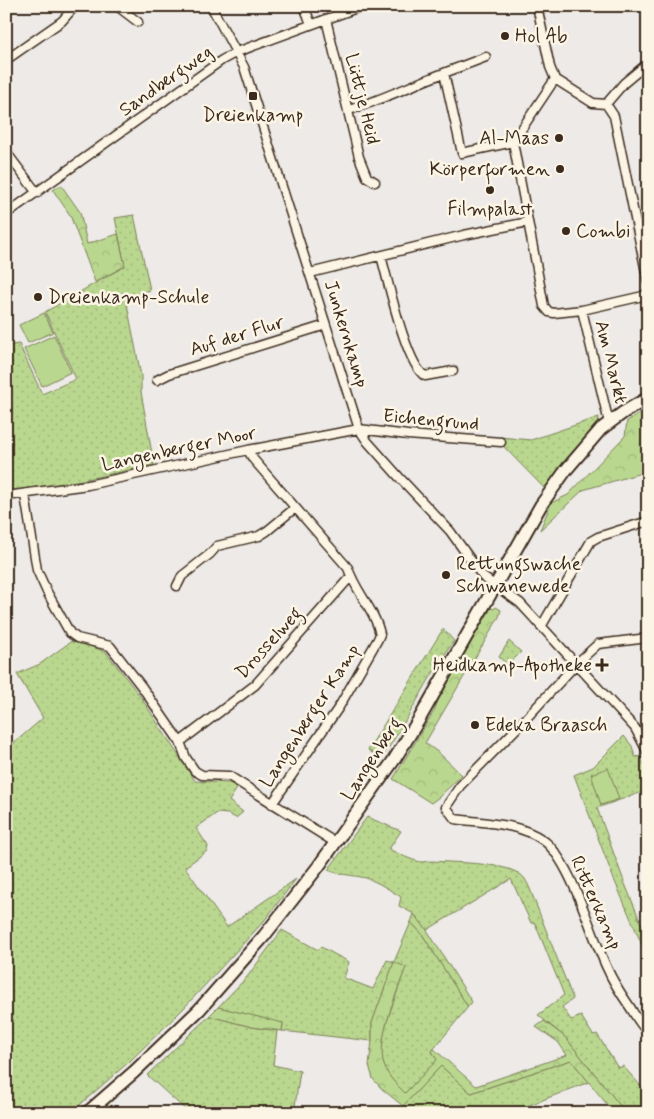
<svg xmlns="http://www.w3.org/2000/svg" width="654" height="1119" font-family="Mynerve,sans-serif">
<defs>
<pattern id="green-dots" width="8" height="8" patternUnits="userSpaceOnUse" patternTransform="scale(1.25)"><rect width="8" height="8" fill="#bad78f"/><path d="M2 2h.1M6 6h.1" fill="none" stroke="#a1b97b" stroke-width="1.8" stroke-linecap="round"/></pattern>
<pattern id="forest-crowns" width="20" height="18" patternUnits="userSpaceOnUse" patternTransform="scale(1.25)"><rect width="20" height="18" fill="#bad78f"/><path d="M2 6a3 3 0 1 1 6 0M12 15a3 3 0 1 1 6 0" fill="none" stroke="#a1b97b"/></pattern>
</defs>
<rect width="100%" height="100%" fill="#edeae7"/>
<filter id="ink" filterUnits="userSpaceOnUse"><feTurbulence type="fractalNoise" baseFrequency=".02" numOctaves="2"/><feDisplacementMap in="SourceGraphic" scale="10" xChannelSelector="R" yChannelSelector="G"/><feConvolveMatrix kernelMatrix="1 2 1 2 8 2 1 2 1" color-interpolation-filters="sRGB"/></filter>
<g filter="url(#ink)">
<path fill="url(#green-dots)" stroke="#7a8056" d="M134 215 150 290 126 299 141 376V392L154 465C105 475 56 487 6 491V346L19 344 42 394 76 379 45 312 125 266 115 218Z
M599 417 598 427 587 436 545 489 504 447 500 437 531 440Z
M443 629 454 641C427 678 408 721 381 759L368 750Z
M73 640 106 652 140 696 195 781 229 783 238 787 229 801 243 812 236 818 228 814 217 813 196 828 208 846 207 851 185 867 227 927 296 879 264 921 183 1009 130 1061 75 1109 71 1113H6V750L43 718 17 674 40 664Z
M509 641 521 652 508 665 499 657Z
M624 736 632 746 635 757 641 756 645 768 648 769V790L597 808 625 884 648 940V959L613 877 574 775 593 767Z
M367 817 401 831 389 849C399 854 410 860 421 862 424 862 428 861 432 861 456 863 496 862 516 872 524 875 527 882 530 889L573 999 562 1007 571 1020 581 1016 593 1035 597 1034 618 1068 623 1066 648 1094V1113H626L565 1037 538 1015 564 995 535 923H531L511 879 427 930 414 914 399 906 401 897C390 890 378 882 366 878 353 875 340 875 328 870Z
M411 922 422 934 468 1007 432 1051 438 1060 405 1093C397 1085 388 1077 384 1066 375 1037 399 994 405 967L394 963 372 1023V1041L282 1031 283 1024 218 1007 247 977 282 930 318 950 321 947 349 962 344 978 373 989 387 960 394 962Z
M209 1016 252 1027 277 1031 273 1065 300 1071 294 1113H189L147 1075Z
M571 1060 589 1082 527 1106 530 1113H411L403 1106 441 1066 471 1093Z"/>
<path fill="url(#forest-crowns)" stroke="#7a8056" d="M61 185 80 212 87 244 118 234 125 266 95 282 70 215 53 190Z
M648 409V471L583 490 540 530 551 503 568 495 625 436 627 421Z
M496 607 501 610 499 617 425 743 439 753 462 775 439 797 431 803 393 779 434 711 439 697 491 608 494 609Z
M414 914 427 930 472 1002 468 1007 422 934 411 922Z
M394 962 406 967C397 992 376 1040 384 1065 388 1077 397 1085 405 1093L437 1060 432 1051 434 1049 476 1086 567 1055 558 1042 536 1027 544 1021 565 1037 626 1113H614L571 1060 471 1093 441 1066 403 1106 382 1089 373 1079 369 1065 372 1041V1023Z
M218 1007 283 1023 282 1031 252 1027 209 1016Z"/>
<path fill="#bad78f" stroke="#7a8056" d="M44 313 53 332 28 343 19 325Z
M54 335 71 372 42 386 24 349Z
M608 768 619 799 601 805 591 774Z"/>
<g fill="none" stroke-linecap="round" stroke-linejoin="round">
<g stroke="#3b2a1e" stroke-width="11">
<path id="minor" d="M117 6 138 22
M211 6 244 67 359 429 367 441 399 477 450 531 483 577 520 603 635 728 648 753
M304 6 311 24
M537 6 550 67 555 79 593 103 606 104 614 116 648 282
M326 19 359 157 367 177 375 182
M6 60 62 21 75 6
M444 73 486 57
M555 79 513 142 544 306 549 312 554 313 582 310
M606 104 624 83 648 63
M349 110C381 100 412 85 444 73L462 153 513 142
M6 152 37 193
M6 214 222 60 237 52 362 6
M381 256C388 280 406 365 425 376L453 371
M310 273 464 235 528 222
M157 380 169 374 326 325
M609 423 582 310 643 296 648 292
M248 450 253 459 348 568C355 591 375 610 380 634L378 639 339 707 272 804
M25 495 37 570 47 592 70 633 77 638 110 646 142 687 180 742 186 758 195 771 202 775 229 776 336 843
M6 496 88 485 248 450 359 429 408 435 501 442
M177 586 182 576 210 554 217 546 259 536 267 531 295 508
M541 627 591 541 598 537 648 521
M648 638 598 644 576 664 521 724 460 786 446 807 455 819C484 823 519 823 543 840 571 860 591 935 607 968 613 982 621 994 630 1007 635 1015 640 1025 648 1032
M180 742 255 685 351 576"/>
</g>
<g stroke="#3b2a1e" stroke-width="15">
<path id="secondary" d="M87 1113 134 1072 199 1010 264 936 318 867 394 760 420 718 541 505 566 470 601 429 624 412 648 398"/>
</g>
<use href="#minor" stroke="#fcf5e5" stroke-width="8"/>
<use href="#secondary" stroke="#fcf5e5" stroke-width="11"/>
</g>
</g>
<g fill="#3b2a1e" stroke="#fcf5e5" stroke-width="2">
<circle cx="505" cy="36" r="5"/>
<rect x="248" y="91" width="10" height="10" rx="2.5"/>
<circle cx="559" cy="138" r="5"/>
<circle cx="560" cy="169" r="5"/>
<circle cx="490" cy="190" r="5"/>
<circle cx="566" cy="231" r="5"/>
<circle cx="38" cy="297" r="5"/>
<circle cx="446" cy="575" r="5"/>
<path d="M599.5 657.5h5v5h5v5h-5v5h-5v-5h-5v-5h5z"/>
<circle cx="475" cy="725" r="5"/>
</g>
<g text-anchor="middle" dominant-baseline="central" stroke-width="5" stroke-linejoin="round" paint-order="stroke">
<g font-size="19" fill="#3b2a1e" stroke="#fcf5e5" text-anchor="start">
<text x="515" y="36">Hol Ab</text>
<text x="253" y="115" text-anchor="middle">Dreienkamp</text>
<text x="549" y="138" text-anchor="end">Al-Maas</text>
<text x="550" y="169" text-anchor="end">Körperformen</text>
<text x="490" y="209" text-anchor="middle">Filmpalast</text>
<text x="576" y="231">Combi</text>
<text x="48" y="297">Dreienkamp-Schule</text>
<text x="456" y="564">Rettungswache<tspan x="456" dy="22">Schwanewede</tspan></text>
<text x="592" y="665" text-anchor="end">Heidkamp-Apotheke</text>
<text x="485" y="725">Edeka Braasch</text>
</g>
<g font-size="19" fill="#3b2a1e" stroke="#fcf5e5">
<text transform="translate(166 81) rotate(-35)">Sandbergweg</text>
<text transform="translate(362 99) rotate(76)">Lüttje Heid</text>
<text transform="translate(346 334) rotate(73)">Junkernkamp</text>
<text transform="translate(237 336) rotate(-17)">Auf der Flur</text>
<text transform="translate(611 362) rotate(76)">Am Markt</text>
<text transform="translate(431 420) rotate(5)">Eichengrund</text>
<text transform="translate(179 449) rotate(-12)">Langenberger Moor</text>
<text transform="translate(269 643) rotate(-48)">Drosselweg</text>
<text transform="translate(310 716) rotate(-57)">Langenberger Kamp</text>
<text transform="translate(372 759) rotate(-57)">Langenberg</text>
<text transform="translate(596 903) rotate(66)">Ritterkamp</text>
</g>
</g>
<rect width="654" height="1119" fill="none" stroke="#fcf5e5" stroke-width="25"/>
<rect x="12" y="12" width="629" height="1094" fill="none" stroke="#3b2a1e" stroke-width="2" filter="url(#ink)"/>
</svg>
